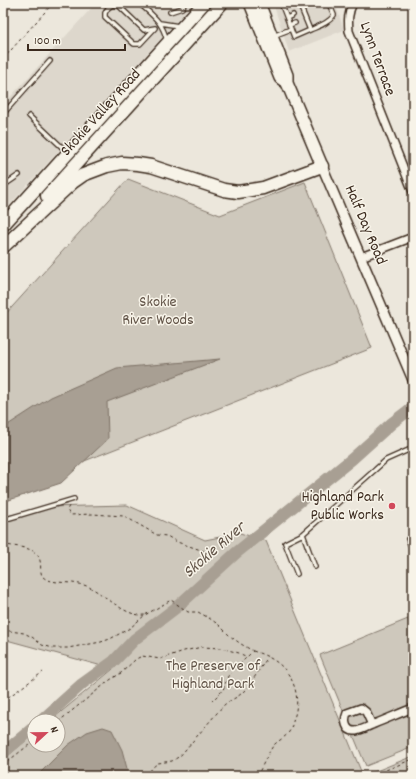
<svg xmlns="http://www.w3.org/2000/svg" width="416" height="779" font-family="Dekko,sans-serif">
<rect width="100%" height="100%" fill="#ece7dc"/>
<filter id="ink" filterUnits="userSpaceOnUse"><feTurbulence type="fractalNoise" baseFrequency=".025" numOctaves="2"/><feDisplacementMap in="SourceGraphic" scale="8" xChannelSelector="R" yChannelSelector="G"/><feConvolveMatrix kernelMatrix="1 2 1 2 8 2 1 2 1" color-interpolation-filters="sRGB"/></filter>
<g filter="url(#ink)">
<path fill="#ddd7cc" d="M96 3H193L3 212V105Z
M273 3H335L344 30 289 52Z"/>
<path fill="#cec8bc" stroke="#84796d" d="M128 179 220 215 305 182 372 348 3 493V317Z
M127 505 205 540 240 533 266 541 363 776H3V760L34 734V745H58V721H50L113 669 3 639V517L45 507Z
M408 619 413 633V747L366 766 320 655Z
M413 756V776H364Z"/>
<path fill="#a89f93" stroke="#7c7064" d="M220 359 107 402 108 439 61 483 3 502V428L51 397 117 368Z
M103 727 112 730 122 750 129 776H37L68 745 87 732Z"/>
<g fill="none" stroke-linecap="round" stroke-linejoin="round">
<path stroke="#a89f93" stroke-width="12" d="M41 721 82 684 114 661 135 639 177 607 236 553 352 459 392 423 413 407
M3 753 34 727"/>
<g stroke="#3b2a1e" stroke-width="6">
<path id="lane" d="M139 3C153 16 162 21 167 41
M112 5 119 6 144 30 155 28 140 44H134L105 17V13L108 8Z
M170 12 182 8 185 3
M287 18 293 15
M160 23 179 26
M289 25 295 23
M291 29 294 37 310 30 299 3
M310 30C319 26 329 23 334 15L330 6
M273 36 291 29 281 3
M3 114 50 61
M29 116 67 152
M3 186 19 175
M3 520 74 499
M303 534 315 567
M413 537 408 539 413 552
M297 574 285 543 303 534 386 460 413 448"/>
</g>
<g stroke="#3b2a1e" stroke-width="10">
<path id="street" d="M353 3C348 13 348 20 349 31L413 192
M361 257 413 237
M372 725 366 712 361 708 347 713C344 720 345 732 356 731 362 730 369 726 374 724 387 719 400 713 413 708"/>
</g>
<g stroke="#3b2a1e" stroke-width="12">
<path id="secondary" d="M322 166 413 380"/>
</g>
<g stroke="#3b2a1e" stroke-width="14">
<path id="primary" d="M250 3 280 78 287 83
M259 3 287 75V83L322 166"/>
</g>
<g stroke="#3b2a1e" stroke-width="15">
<path id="highway" d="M47 196 222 3
M3 225 204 3
M3 247 73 182 83 175 107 166 122 163 138 164 151 166 224 190 238 192 263 188 322 166"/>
</g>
<path stroke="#3b2a1e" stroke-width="1" stroke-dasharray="3 3" stroke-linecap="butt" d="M3 59 53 3
M69 506 67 510 70 515 92 514 124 516 157 535 167 536 177 542 210 553
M3 544C12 547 24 546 33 551 47 560 35 574 46 579 58 585 77 580 91 588 107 596 125 617 145 615
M3 630 24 633 32 637 42 645 53 648H68L101 642 110 639 130 628 145 615 171 600 188 612H198L209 618 219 625 230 636 241 644 253 651 228 676 223 690 212 701
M253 651C259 653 265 655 270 658 291 669 301 692 295 715 293 720 292 728 289 732 285 738 277 741 273 746 267 755 262 767 257 776
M3 701 43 672
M58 722 110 680 121 673 136 659 142 656 160 659 184 651 202 647 221 648 239 653 247 657
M3 765 34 741
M146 776 153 767 158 763 172 761 180 756 223 706C229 700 238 698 244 691 253 681 260 668 268 657
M376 776 381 772 413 759
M405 776 413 769"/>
<use href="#lane" stroke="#f7f3e8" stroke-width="3.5"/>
<use href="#street" stroke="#f7f3e8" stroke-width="7"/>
<use href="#secondary" stroke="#f7f3e8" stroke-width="9"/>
<use href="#primary" stroke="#f7f3e8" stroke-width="11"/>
<use href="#highway" stroke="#f7f3e8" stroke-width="12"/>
<path stroke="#3b2a1e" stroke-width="2" stroke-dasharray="6 3" stroke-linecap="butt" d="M3 4 4 3"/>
</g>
</g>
<circle fill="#d1495b" stroke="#f7f3e8" stroke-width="1.5" cx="392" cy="506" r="4"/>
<g text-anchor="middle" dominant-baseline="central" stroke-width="3" stroke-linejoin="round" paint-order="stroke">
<g font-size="16" fill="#3b2a1e" stroke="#f7f3e8">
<text transform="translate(377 59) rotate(70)">Lynn Terrace</text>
<text transform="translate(101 113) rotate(-48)">Skokie Valley Road</text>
<text transform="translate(365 225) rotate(67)">Half Day Road</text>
</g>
<g font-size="16" fill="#605246" stroke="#f7f3e8">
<text x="158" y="302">Skokie<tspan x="158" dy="18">River Woods</tspan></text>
<text x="213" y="666">The Preserve of<tspan x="213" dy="18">Highland Park</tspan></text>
</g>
<g font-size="16" fill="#3b2a1e" stroke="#f7f3e8" text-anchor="end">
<text x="384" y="497">Highland Park<tspan x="384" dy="18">Public Works</tspan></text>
</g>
<g font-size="17" font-style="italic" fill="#615347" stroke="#f7f3e8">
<text transform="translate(215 551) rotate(-41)">Skokie River</text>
</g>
</g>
<rect width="416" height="779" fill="none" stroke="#f7f3e8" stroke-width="16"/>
<rect x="8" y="8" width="400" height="763" fill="none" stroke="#3b2a1e" stroke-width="1.5" filter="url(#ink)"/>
<g transform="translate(46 733) rotate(68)"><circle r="19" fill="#f7f3e8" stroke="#aca397"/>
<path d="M0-3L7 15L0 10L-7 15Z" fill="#d1495b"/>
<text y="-6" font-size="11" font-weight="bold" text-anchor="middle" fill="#3b2a1e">N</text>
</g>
<path d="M28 44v6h97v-6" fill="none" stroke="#3b2a1e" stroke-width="2"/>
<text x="34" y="44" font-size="12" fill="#3b2a1e" stroke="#f7f3e8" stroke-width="3" paint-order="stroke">100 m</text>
</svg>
